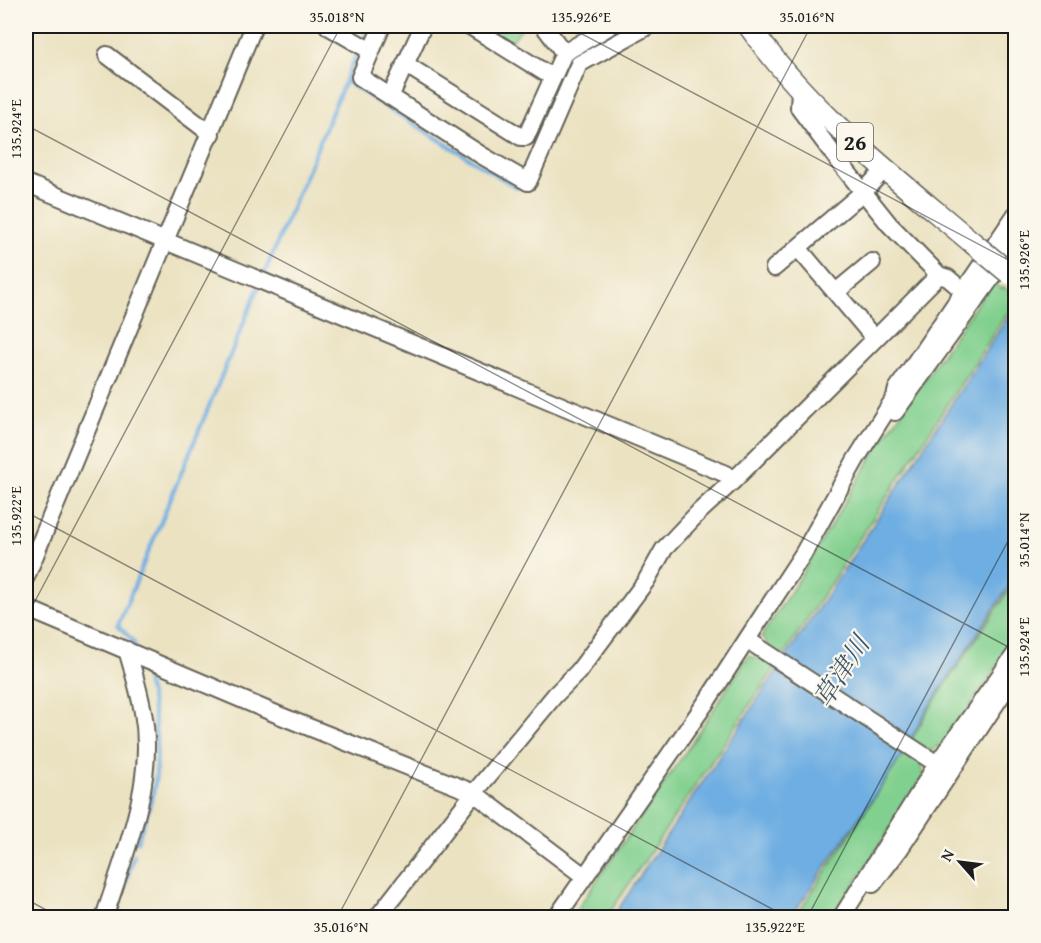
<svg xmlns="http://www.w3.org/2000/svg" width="1041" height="943" font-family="'Gentium Book Plus','Noto Serif JP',serif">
<rect width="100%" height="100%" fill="#fbf7ec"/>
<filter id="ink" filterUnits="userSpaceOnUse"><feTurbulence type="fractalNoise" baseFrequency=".0167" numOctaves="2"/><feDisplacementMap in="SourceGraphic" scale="12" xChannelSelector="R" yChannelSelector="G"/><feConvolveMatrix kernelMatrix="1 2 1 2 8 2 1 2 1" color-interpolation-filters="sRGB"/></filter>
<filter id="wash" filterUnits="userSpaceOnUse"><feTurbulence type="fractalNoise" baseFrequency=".008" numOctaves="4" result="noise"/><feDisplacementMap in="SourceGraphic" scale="24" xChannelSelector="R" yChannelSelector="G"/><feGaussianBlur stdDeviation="1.35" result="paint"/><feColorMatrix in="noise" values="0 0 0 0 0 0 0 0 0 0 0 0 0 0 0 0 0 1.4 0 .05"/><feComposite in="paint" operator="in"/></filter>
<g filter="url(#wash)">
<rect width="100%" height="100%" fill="#ebe2c1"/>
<path fill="#82d08f" stroke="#4f7656" stroke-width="1.5" d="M483 26H523L510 44Z
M992 282 1002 289 1004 287 1015 297V301L783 656 767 645 765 640 761 637 799 579 879 445Z
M1015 581V640L942 748 937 746 934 750 929 751 911 741 926 714Z
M749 655 753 658 759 657 776 666 607 917 571 918 685 753Z
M905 751 921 763 922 770 925 774 834 917 795 918Z"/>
<path fill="#6eaee2" stroke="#45657f" stroke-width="1.5" d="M1015 306V577L925 713 903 754 791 917 612 918 847 565Z"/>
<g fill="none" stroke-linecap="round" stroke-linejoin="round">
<path stroke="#6eaee2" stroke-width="4" d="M365 35 369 26
M564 78 574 57 605 40
M345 81 517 188
M263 277 356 55
M136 649 133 641 118 625 259 286
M137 842C144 821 154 798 156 775 159 739 153 696 141 662
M115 918 134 855"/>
</g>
</g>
<g filter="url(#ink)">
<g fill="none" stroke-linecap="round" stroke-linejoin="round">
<g stroke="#646156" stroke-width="20">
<path id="minor" d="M328 26 371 51
M382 26 360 77 481 155 528 182 579 64 648 26
M470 26 552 77
M544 26 564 53
M107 55 211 134
M405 64 521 137H526L564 53 610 26
M800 89 799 108 837 159 889 224 939 275 948 278 962 290
M390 97 423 26
M26 183 726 474 734 480
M798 248 875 339
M774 268 863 192 885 169
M836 292 872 262
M895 412 1000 266 1016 241
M26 577 254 26
M26 608 281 716 474 793 584 876
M752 643 937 764
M873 884 899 850 1005 690 1007 677
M104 918C125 852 156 782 143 712 139 691 133 670 127 650
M377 918 474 793 555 695 578 672 646 581 664 549 699 512 734 480 939 275
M556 918 707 701 755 627 803 554 856 459 895 397 897 389 1016 214
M841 918 937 764 1016 653"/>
</g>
<g stroke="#646156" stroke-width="24">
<path id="major" d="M749 26C809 112 895 177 974 244"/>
</g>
<use href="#minor" stroke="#fff" stroke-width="16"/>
<use href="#major" stroke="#fff" stroke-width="21"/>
<g stroke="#646156" stroke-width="24" stroke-linecap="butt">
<path id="major-bridge" d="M974 244 1009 273"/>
</g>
<use href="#major-bridge" stroke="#fff" stroke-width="21"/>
</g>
</g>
<path fill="none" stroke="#1c1c1c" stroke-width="1.5" stroke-opacity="0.45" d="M567 26 1016 264M26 125 1016 651M26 512 789 918M26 618 341 26M26 899 61 918M337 918 811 26M807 918 1016 526"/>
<g text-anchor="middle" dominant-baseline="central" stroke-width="4.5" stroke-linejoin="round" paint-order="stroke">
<rect fill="#fbf7ec" stroke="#5f5e5a" stroke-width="1.5" x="837" y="123" width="36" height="38" rx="4.5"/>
<g font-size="22" font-weight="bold" fill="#1c1c1c">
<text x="855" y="142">26</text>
</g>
<g font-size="26" font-style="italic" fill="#3d566b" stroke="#fbf7ec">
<text transform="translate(841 671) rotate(-57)">草津川</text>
</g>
</g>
<rect width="1041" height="943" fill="none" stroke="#fbf7ec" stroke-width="66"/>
<g transform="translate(960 862) rotate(298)" stroke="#fbf7ec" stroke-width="4.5" paint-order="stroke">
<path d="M0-4.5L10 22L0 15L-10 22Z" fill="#1c1c1c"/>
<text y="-9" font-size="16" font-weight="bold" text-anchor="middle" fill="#1c1c1c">N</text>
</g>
<rect x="33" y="33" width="975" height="877" fill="none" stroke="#1c1c1c" stroke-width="2"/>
<g font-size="15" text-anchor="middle" fill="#1c1c1c">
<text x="337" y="22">35.018°N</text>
<text x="581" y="22">135.926°E</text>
<text x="807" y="22">35.016°N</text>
<text transform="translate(16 129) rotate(-90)" y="5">135.924°E</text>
<text transform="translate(1024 260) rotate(-90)" y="5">135.926°E</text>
<text transform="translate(16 516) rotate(-90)" y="5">135.922°E</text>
<text transform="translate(1024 540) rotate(-90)" y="5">35.014°N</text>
<text transform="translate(1024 647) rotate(-90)" y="5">135.924°E</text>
<text x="341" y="932">35.016°N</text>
<text x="775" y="932">135.922°E</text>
</g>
</svg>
